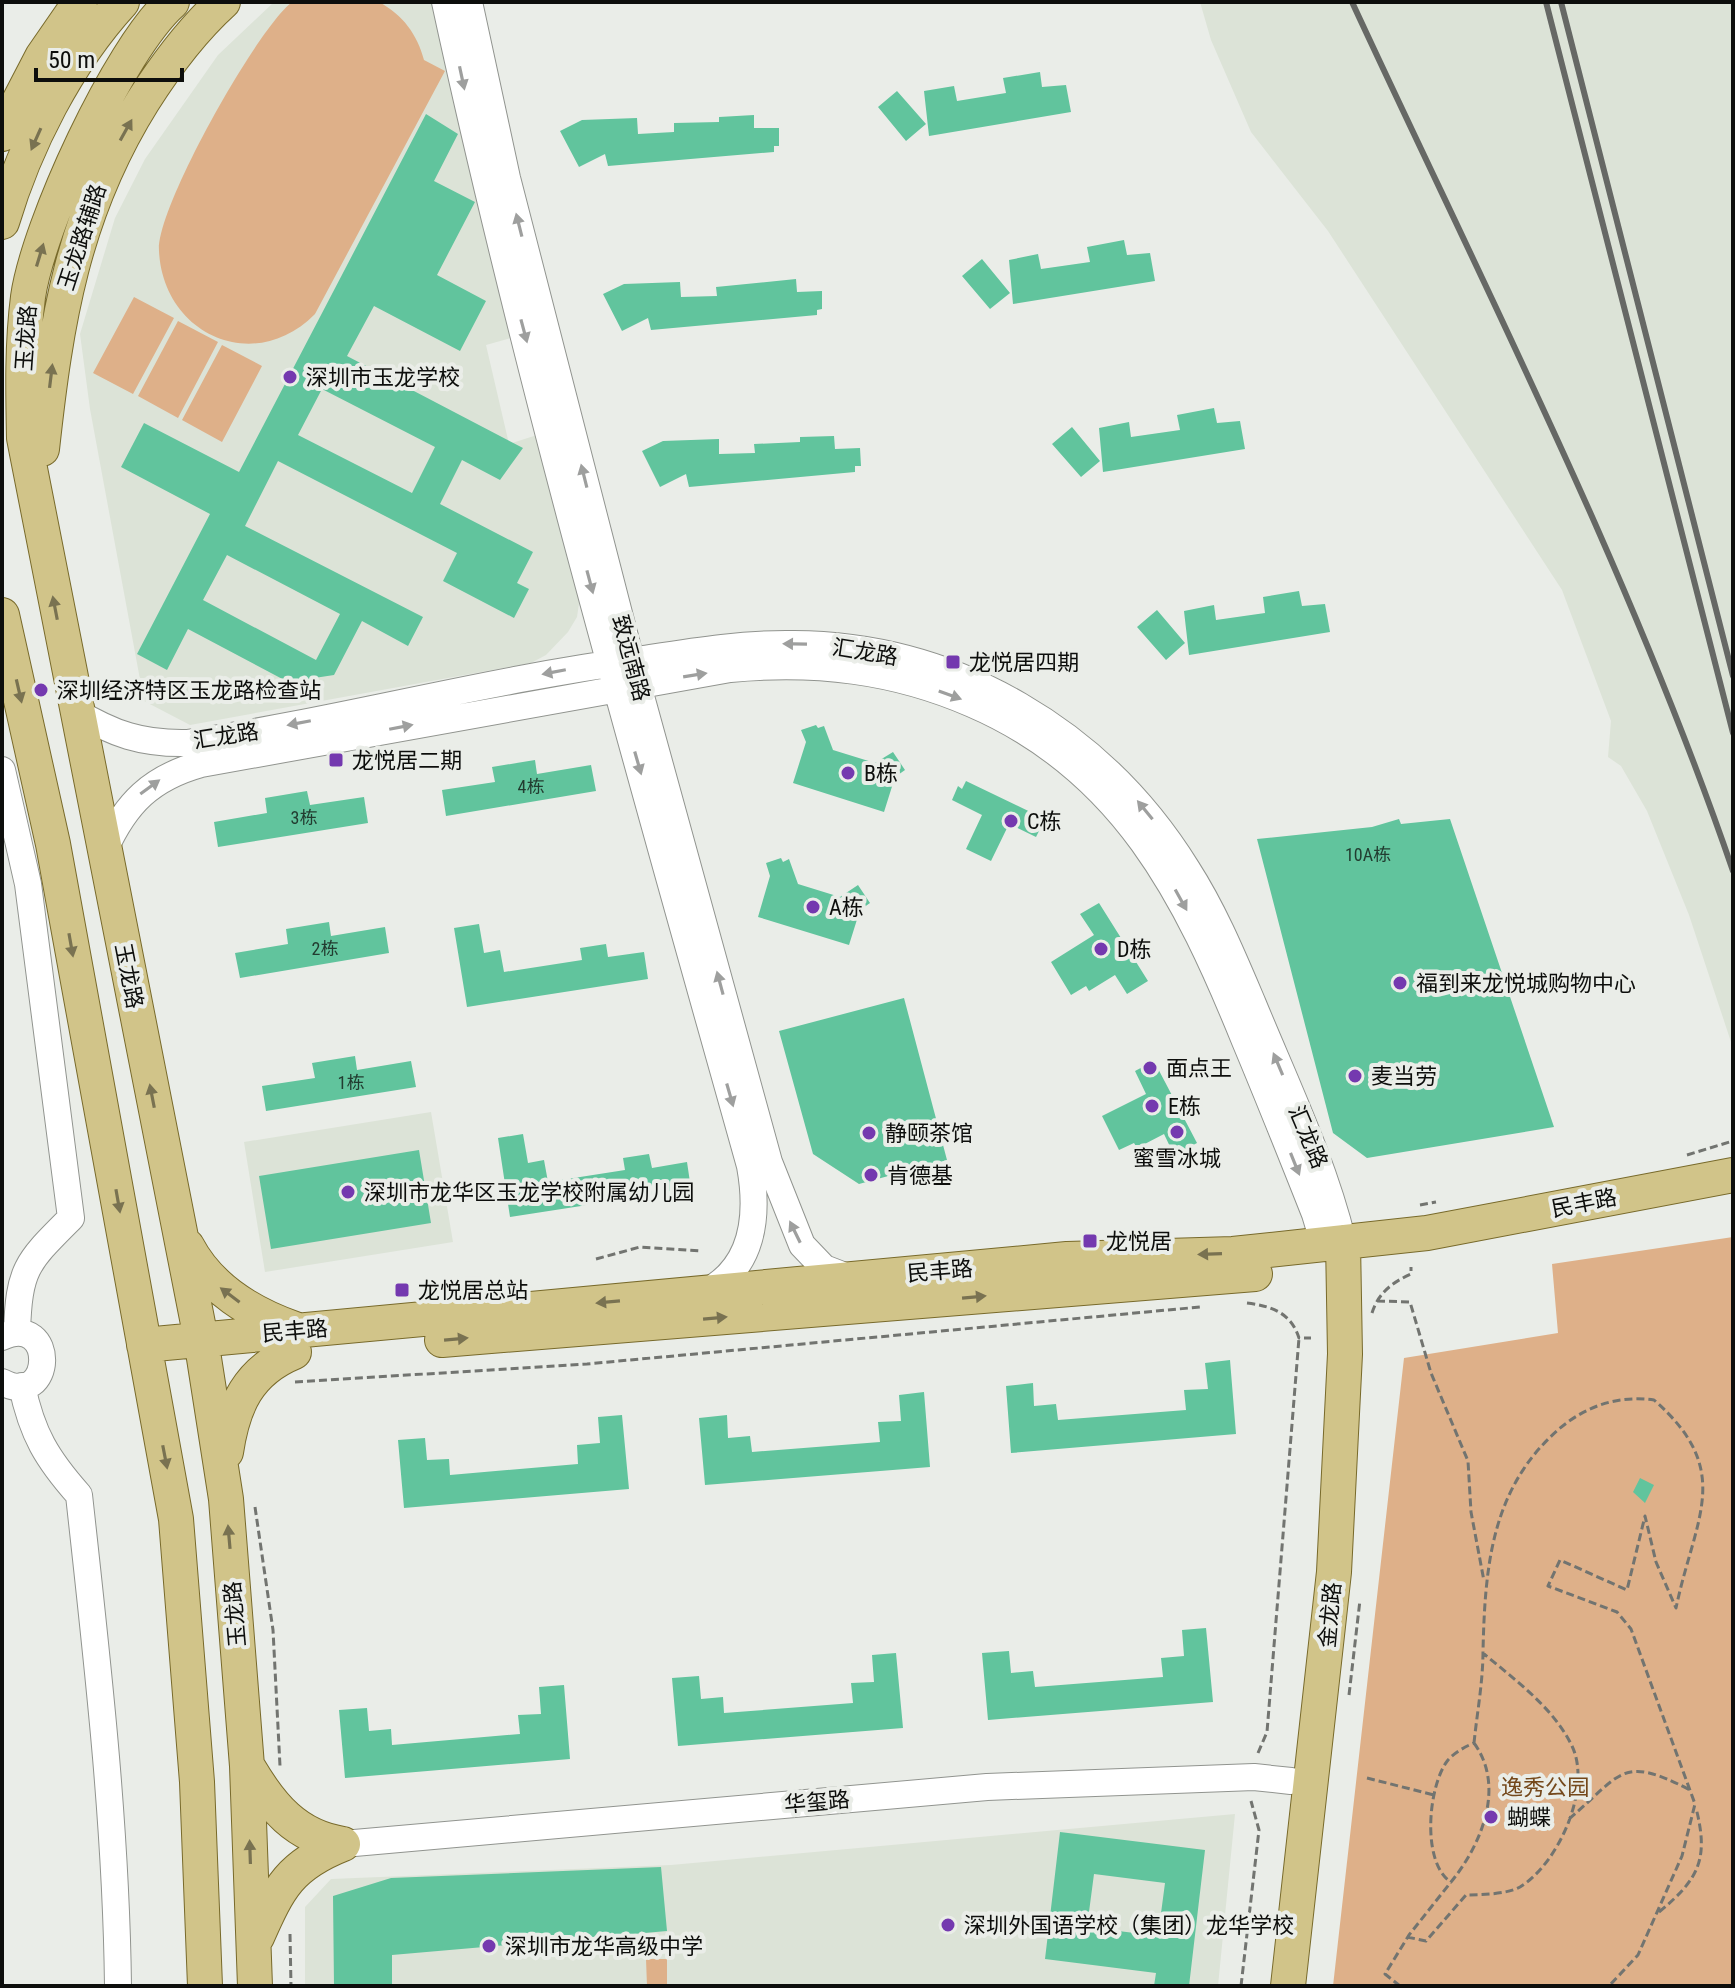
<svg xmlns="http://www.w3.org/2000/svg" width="1735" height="1988" font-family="'Roboto Condensed','Noto Sans SC',sans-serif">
<rect width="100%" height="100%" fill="#eaede8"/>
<path fill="#dce3d7" d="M274 2H434L518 336 486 345 509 444 537 435 580 597 577 617 568 632 546 655 531 663 190 725 144 701 90 409 80 334 115 218 145 159 218 55Z
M1200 2H1733V1048L1689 915 1647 811 1621 766 1608 757 1611 721 1562 590 1328 231 1251 132 1211 40Z
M431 1112 453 1242 265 1272 244 1142Z
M1235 1814 1218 1986H305V1907L331 1879 671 1865Z"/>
<path fill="#deb089" d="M292 2H379C403 15 417 34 424 60L445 71 315 314C254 376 163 334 159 251 156 208 257 29 292 2Z
M134 297 174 318 133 394 93 373Z
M178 321 218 342 178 418 138 396Z
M222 345 262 366 222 442 182 420Z
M1733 1237V1986H1333L1404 1358 1558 1333 1552 1264Z
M646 1959H667V1986H647Z"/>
<path fill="#61c49d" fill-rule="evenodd" d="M1040 72 1042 87 1066 85 1071 112 929 136 924 91 954 86 957 101 1006 93 1003 78Z
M897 91 926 124 906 141 878 107Z
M426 114 458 134 434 181 475 202 437 275 486 301 460 351 374 306 347 356 523 448 500 480 462 460 440 504 533 552 517 583 529 589 514 618 443 581 457 553 278 461 245 526 423 617 408 646 362 621 334 675 288 682 188 629 167 670 137 654 210 514 121 467 144 423 239 472ZM322 389 435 447 412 493 298 435ZM227 555 340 614 316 660 203 600Z
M754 115V128H779V146H774V152L608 166 605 154 579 167 560 131 582 120 637 118 638 134 674 132V123L719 122V117Z
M1124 240 1127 255 1150 253 1155 281 1013 304 1009 260 1038 254 1041 269 1090 262 1087 247Z
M982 259 1010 293 990 309 962 276Z
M796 279 797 292 822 291V309L817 310V315L651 330 648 318 622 331 603 294 624 284 680 282 681 297 717 296 716 287Z
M1214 408 1217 423 1240 421 1245 449 1103 472 1099 428 1129 422 1131 437 1180 430 1177 415Z
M1072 427 1100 461 1081 477 1052 444Z
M834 436 835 449 860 448 861 466H855V472L689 487 686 474 660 487 642 451 663 441 719 439V454L755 453 754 444 800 442V437Z
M1299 591 1302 606 1325 604 1330 632 1189 655 1184 611 1214 605 1216 620 1265 613 1263 597Z
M1157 610 1185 643 1166 660 1137 627Z
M816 725 818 728 824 726 833 750 875 763 893 752 905 770 895 777 884 812 793 783 806 742 801 730Z
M535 760 537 774 591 765 596 791 446 816 442 790 495 782 492 767Z
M966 781 1045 819 1036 837 1009 824 991 861 966 849 982 815 952 800 958 786 962 789Z
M307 791 310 805 364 797 368 823 218 847 214 822 267 813 265 798Z
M1399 819 1401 824 1450 819 1554 1127 1367 1158 1333 1133 1257 839 1372 827Z
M781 858 783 862 789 859 798 884 840 897 858 885 870 903 860 910 849 945 758 917 770 876 766 863Z
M1099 903 1148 981 1127 994 1115 975 1089 991 1086 986 1071 995 1051 962 1094 935 1080 914Z
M329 922 331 936 385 927 389 953 240 978 235 953 288 944 286 929Z
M479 924 484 953 500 950 504 972 582 960 580 948 606 944 608 957 644 952 648 979 467 1007 454 928Z
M904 998 947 1160 859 1184 813 1154 779 1031Z
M355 1056 357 1070 411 1061 416 1087 266 1111 262 1086 315 1078 312 1063Z
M1154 1061 1197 1143 1174 1155 1164 1134 1137 1148 1134 1143 1119 1150 1102 1116 1146 1094 1135 1071Z
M523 1134 528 1163 544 1160 548 1182 625 1170 623 1158 649 1154 652 1168 687 1162 691 1189 510 1217 498 1138Z
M419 1150 431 1223 271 1249 259 1176Z
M1230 1360 1236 1434 1011 1453 1006 1386 1033 1383 1034 1406 1056 1404 1058 1420 1186 1410 1184 1390 1208 1389 1205 1363Z
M924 1392 930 1467 705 1485 699 1418 727 1415 728 1438 750 1436 752 1452 880 1442 878 1422 901 1421 899 1395Z
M622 1415 629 1489 404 1508 398 1440 425 1438 427 1460 449 1459 450 1475 578 1464 577 1445 600 1443 598 1417Z
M1640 1478 1654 1485 1645 1503 1633 1492Z
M1206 1628 1213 1702 988 1720 982 1653 1009 1651 1011 1673 1033 1671 1035 1687 1163 1677 1161 1658 1184 1656 1182 1630Z
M896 1653 903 1728 678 1746 672 1678 699 1676 701 1699 723 1697 724 1713 853 1703 851 1683 874 1682 872 1655Z
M564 1685 570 1759 345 1778 339 1710 367 1708 369 1731 391 1729 392 1745 520 1734 518 1715 541 1714 539 1687Z
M1060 1832 1205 1850 1189 1986H1154L1156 1973 1045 1959ZM1094 1874 1165 1883 1158 1936 1087 1927Z
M661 1867 667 1931 392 1955V1986H334L333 1896 391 1878Z"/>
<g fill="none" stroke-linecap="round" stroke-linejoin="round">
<g stroke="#91948f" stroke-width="28">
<path id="minor" d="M445 2C530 394 642 780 750 1166 759 1216 754 1268 704 1293
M469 2 507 178 631 660 769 1162 802 1245 824 1268 850 1278
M75 711C113 734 142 744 187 743 338 721 486 680 637 660 689 652 741 643 794 644 956 645 1102 732 1187 869 1214 911 1233 957 1253 1004 1285 1082 1323 1160 1343 1242
M2 770 28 884 71 1218C27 1262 19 1268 17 1332
M105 849C126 803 151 778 201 764L730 669C815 661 894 670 972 704 1123 769 1186 896 1245 1041 1269 1098 1292 1156 1315 1214L1324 1244
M2 1337C57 1312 54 1410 2 1382
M22 1386C32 1434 47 1459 79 1495 97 1659 116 1821 118 1986
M343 1844 987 1787 1254 1777 1291 1781"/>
</g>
<g stroke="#786a2b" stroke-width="36">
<path id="major" d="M172 2C119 49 38 226 28 297 22 344 23 391 24 438L201 1339 226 1499 247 1766 255 1986
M2 134 42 57 80 2
M2 222C25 145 67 62 122 2
M42 449C56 321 73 213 143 101 166 65 191 31 223 2
M2 615 53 844 176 1519 197 1782 205 1986
M187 1246C209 1288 252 1314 295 1329
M442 1340 1255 1274
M144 1345 1067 1259 1233 1254 1427 1233 1733 1175
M226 1452C233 1405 248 1371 294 1352
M248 1767C271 1806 296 1837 343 1844
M257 1937C279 1887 290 1865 343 1844
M1288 1986 1334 1572 1345 1354 1343 1242"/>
</g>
<path stroke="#727470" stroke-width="3" stroke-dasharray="8 4" stroke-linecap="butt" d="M1687 1155 1733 1141
M1420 1205 1436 1202
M596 1259 640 1247 701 1251
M1377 1301 1410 1302 1431 1373 1468 1461 1471 1512 1484 1581
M1247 1303C1272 1306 1291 1313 1299 1338H1311
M1372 1313C1378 1293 1393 1282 1411 1274V1267
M295 1382 587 1364 1200 1307
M255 1507 273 1630 280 1766
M1349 1695 1360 1600
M1474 1743C1477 1713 1483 1682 1483 1651 1485 1567 1491 1488 1559 1429 1586 1406 1618 1395 1654 1400 1735 1471 1695 1517 1676 1608L1656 1562 1645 1516 1627 1590 1560 1560 1548 1586 1617 1612 1631 1629 1695 1804 1682 1856 1638 1955 1609 1986
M1474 1743C1506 1787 1481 1845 1451 1882 1421 1863 1428 1785 1448 1760 1454 1753 1466 1746 1474 1743Z
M1258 1753 1267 1732 1299 1338
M1367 1778 1434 1795
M1569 1819C1622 1774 1621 1754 1690 1790
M1659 1912C1699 1879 1709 1859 1696 1808
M290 1934 291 1986
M1407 1937 1426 1941 1466 1895C1481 1895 1508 1894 1520 1887 1559 1863 1592 1788 1572 1746 1553 1707 1515 1680 1483 1653
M1241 1986 1259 1830 1251 1801
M1400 1986 1385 1974 1409 1935 1451 1882"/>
<use href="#minor" stroke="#fff" stroke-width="26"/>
<use href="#major" stroke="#d1c489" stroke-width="34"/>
<path stroke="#666865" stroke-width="6" d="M1352 2C1485 289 1630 571 1733 871
M1546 2 1733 733
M1561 2 1733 676"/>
</g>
<defs><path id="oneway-solid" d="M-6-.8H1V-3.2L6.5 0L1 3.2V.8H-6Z" transform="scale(2)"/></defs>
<g fill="#9e9f9e">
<use href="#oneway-solid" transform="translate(462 78) rotate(78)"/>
<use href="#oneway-solid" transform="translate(519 225) rotate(-104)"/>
<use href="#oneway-solid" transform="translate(524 331) rotate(75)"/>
<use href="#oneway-solid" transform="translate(584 476) rotate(-104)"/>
<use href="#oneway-solid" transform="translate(590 582) rotate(75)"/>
<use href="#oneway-solid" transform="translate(795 644) rotate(-179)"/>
<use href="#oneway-solid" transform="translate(554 672) rotate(169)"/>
<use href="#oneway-solid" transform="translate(695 675) rotate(-9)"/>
<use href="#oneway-solid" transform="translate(950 695) rotate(20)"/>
<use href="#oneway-solid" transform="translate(299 723) rotate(169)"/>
<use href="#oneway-solid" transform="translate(401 727) rotate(-11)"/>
<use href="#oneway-solid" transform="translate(638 763) rotate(74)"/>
<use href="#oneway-solid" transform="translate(150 787) rotate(-36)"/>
<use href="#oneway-solid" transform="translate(1145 810) rotate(-129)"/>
<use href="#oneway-solid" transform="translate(1181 900) rotate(61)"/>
<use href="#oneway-solid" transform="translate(720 983) rotate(-105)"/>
<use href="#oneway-solid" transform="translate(1278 1064) rotate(-113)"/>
<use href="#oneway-solid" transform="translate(730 1095) rotate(74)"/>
<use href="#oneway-solid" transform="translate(1295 1164) rotate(68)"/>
<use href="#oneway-solid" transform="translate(795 1232) rotate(-116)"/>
</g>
<g fill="#797251">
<use href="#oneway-solid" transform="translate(126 130) rotate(-61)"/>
<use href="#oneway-solid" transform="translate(36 139) rotate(114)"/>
<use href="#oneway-solid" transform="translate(40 255) rotate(-73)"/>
<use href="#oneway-solid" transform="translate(51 376) rotate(-83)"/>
<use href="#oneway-solid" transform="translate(55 608) rotate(-101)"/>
<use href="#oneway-solid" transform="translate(19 691) rotate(77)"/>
<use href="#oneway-solid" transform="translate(71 945) rotate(80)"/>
<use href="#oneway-solid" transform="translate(152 1096) rotate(-101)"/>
<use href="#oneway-solid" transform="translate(118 1201) rotate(80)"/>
<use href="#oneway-solid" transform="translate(1210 1254) rotate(178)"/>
<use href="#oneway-solid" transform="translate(230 1295) rotate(-143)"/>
<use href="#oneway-solid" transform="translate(974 1297) rotate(-5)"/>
<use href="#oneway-solid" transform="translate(608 1302) rotate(175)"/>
<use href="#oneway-solid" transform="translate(715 1318) rotate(-5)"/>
<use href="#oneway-solid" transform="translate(456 1339) rotate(-5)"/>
<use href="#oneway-solid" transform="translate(165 1457) rotate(79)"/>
<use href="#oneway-solid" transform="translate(229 1537) rotate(-95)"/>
<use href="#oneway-solid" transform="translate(250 1852) rotate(-92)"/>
</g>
<g fill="#7439af" stroke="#eaede8" stroke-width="3">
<circle cx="290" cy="377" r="8"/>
<rect x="945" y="654" width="16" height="16" rx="4"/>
<circle cx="41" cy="690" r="8"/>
<rect x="328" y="752" width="16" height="16" rx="4"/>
<circle cx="848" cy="773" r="8"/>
<circle cx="1011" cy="821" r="8"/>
<circle cx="813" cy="907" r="8"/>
<circle cx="1101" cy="949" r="8"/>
<circle cx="1400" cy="983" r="8"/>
<circle cx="1150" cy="1068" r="8"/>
<circle cx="1355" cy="1076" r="8"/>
<circle cx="1152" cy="1106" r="8"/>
<circle cx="1177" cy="1132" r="8"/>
<circle cx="869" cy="1133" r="8"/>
<circle cx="871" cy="1175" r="8"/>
<circle cx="348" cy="1192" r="8"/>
<rect x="1082" y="1233" width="16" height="16" rx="4"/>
<rect x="394" y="1282" width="16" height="16" rx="4"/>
<circle cx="1491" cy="1817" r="8"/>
<circle cx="948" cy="1925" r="8"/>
<circle cx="489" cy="1946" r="8"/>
</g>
<g text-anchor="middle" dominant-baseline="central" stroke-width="8" stroke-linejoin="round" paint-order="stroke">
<g font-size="18" fill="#223c30">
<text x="531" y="786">4栋</text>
<text x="304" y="817">3栋</text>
<text x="1368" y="854">10A栋</text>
<text x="325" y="948">2栋</text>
<text x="351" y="1082">1栋</text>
</g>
<g font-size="22" fill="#0d0e0c" stroke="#eaede8">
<text transform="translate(82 237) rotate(-72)">玉龙路辅路</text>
<text transform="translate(26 338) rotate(-86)">玉龙路</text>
<text transform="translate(865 652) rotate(9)">汇龙路</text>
<text transform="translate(631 658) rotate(75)">致远南路</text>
<text transform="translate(226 736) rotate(-9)">汇龙路</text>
<text transform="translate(129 976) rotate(79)">玉龙路</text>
<text transform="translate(1308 1137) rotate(67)">汇龙路</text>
<text transform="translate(1584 1203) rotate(-11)">民丰路</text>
<text transform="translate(940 1271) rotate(-5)">民丰路</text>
<text transform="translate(295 1331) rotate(-5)">民丰路</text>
<text transform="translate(235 1614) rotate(-95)">玉龙路</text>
<text transform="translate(1330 1615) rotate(-85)">金龙路</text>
<text transform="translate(817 1802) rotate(-5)">华玺路</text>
</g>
<g font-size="22" fill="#0d0e0c" stroke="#eaede8" text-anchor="start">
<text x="306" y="377">深圳市玉龙学校</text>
<text x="969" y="662">龙悦居四期</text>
<text x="57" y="690">深圳经济特区玉龙路检查站</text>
<text x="352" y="760">龙悦居二期</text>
<text x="864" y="773">B栋</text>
<text x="1027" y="821">C栋</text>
<text x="829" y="907">A栋</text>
<text x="1117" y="949">D栋</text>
<text x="1416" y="983">福到来龙悦城购物中心</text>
<text x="1166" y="1068">面点王</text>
<text x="1371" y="1076">麦当劳</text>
<text x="1168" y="1106">E栋</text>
<text x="885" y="1133">静颐茶馆</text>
<text x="1177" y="1158" text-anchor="middle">蜜雪冰城</text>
<text x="887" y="1175">肯德基</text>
<text x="364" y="1192">深圳市龙华区玉龙学校附属幼儿园</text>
<text x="1106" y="1241">龙悦居</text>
<text x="418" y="1290">龙悦居总站</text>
<text x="1507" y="1817">蝴蝶</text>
<text x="964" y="1925">深圳外国语学校（集团）龙华学校</text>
<text x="505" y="1946">深圳市龙华高级中学</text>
</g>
<g font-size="22" fill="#74481b" stroke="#eaede8">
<text x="1545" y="1787">逸秀公园</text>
</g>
</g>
<rect width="1735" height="1988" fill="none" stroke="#0d0e0c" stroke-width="8"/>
<path d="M36 68v12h146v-12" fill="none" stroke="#0d0e0c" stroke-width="4"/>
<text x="48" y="68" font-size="24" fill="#0d0e0c" stroke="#eaede8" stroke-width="6" paint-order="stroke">50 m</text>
</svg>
